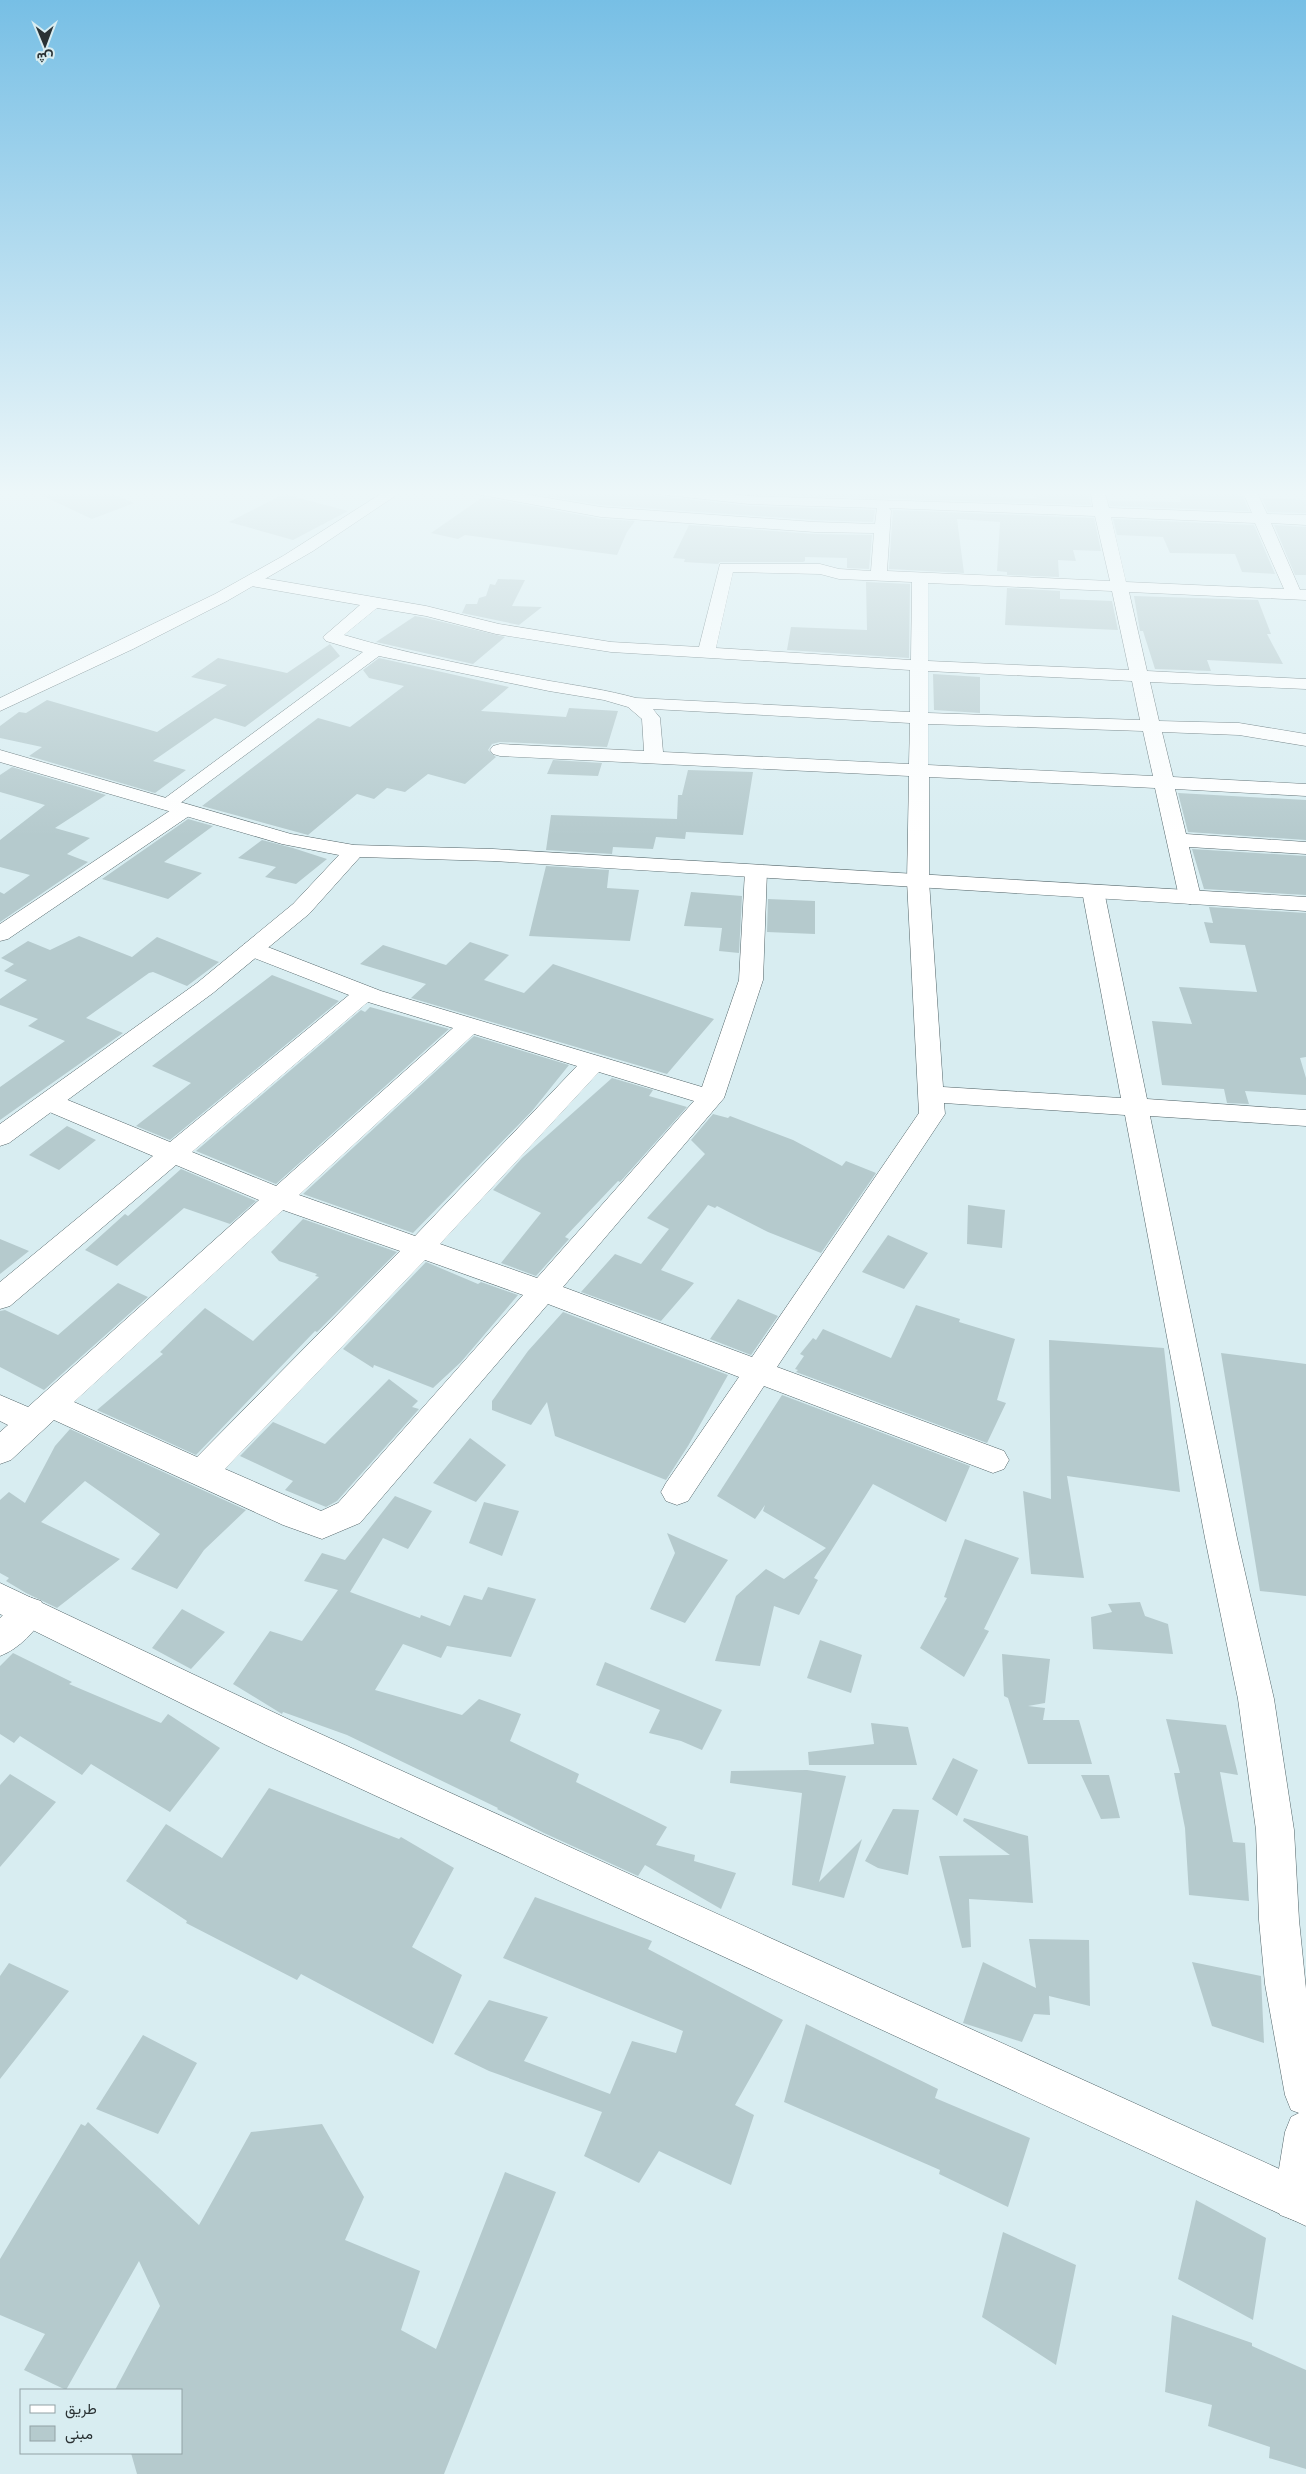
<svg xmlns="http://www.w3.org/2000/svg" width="1306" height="2474" font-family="'Public Sans',Vazirmatn,sans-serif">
<rect width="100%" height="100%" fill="#d8edf1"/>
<path fill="#b5cacd" d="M30 490H104L134 503 92 519Z
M510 490H648L657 496 749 506 875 510 873 522 815 520 601 505Z
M712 490H872V492L966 496V490H990L992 497 1037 498 1035 490H1088L1091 505 749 494Z
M1179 493 1236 494 1243 497 1249 511 1110 506 1109 501 1181 502Z
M284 494 348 511 293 540 229 522Z
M483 497 601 519 635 521 627 532 617 555 465 535 458 539 431 533Z
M1262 498 1306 500V513L1268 512Z
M893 510 1094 518 1101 551 1073 550 1076 561 1058 560 1059 577 1007 575V572L997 571 1000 522 957 519 964 573 889 569Z
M1113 519 1254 525 1275 574 1242 572 1235 554 1170 553 1163 537 1117 535Z
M689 525 815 534 872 535 869 569 847 568V558L805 557V561L803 562H720L718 564 684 562 685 559 673 558Z
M1274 525 1306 527V575H1295Z
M498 579 525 580 512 606 542 607 519 625 462 613 466 604H477L479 598 486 596 490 584 495 585Z
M866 582 910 584 909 658 787 650 791 627 867 630Z
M1007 588 1060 591V599L1112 601 1118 630 1005 625Z
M1134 596 1258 600 1271 634H1267L1283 664 1207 660 1211 671 1155 669 1143 631H1140Z
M415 616 426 618 505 637 473 664 376 642Z
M330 644 340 656 245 727 215 718 153 761 186 770 155 793 29 756 42 747 0 738V726L19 712 26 713 47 700 157 732 227 685 191 677 218 658 287 673Z
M379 658 509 687 481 711 566 717 569 708 618 711 607 747 500 742 492 744 488 750 496 757 465 784 428 774 405 792 387 788 374 799 357 794 308 835 202 806 318 718 350 727 404 686 369 678 363 670Z
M933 674 980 677V713L934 710Z
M553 760 602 763 598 776 547 774Z
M12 767 106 795 55 828 90 838 67 854 88 862 0 922V892L4 894 30 875 0 867V840L45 805 0 792V775Z
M688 770 753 772 743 835 686 832 685 839 656 837 653 849 613 847 612 854 546 850 551 815 677 819 678 795H682Z
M1178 793 1306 800V840L1188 832Z
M188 819 213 826 164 862 202 873 168 899 102 879Z
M262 840 293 848 327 859 296 884 265 877 276 867 238 858Z
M1192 849 1306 856V895L1204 889Z
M546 866 609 870 607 888 639 890 630 941 529 936Z
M691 892 742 896 739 953 719 951 722 928 684 926Z
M768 899 815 901V934L767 932Z
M1209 907 1306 913V1057L1300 1058 1306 1078V1095L1245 1091 1249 1104 1227 1103 1224 1089 1162 1085 1152 1021 1192 1024 1179 987 1257 992 1245 945 1210 943 1204 922 1213 923Z
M79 936 132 957 157 937 219 962 187 986 153 972 149 973 86 1018 123 1033 0 1120V1087L65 1041 28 1026 38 1019 0 1005V999L27 980 4 971 14 964 1 958 28 941 50 950Z
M470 942 509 955 484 980 524 993 553 964 714 1019 667 1074 411 998 426 984 360 964 383 945 446 965Z
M272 975 339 1001 170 1140 136 1126 191 1083 152 1066Z
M370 1007 449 1029 276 1184 196 1151 361 1010 365 1012Z
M474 1036 569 1065 532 1111 413 1233 303 1194Z
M612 1078 653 1090 649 1096 687 1107 620 1182 618 1181 565 1237 569 1239 536 1276 501 1263 541 1213 493 1190 522 1158Z
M713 1114 728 1118 730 1116 793 1140 842 1166 846 1161 876 1173 821 1253 768 1232 717 1206 715 1208 708 1205 661 1270 694 1283 661 1321 581 1292 615 1254 641 1264 669 1229 647 1218 705 1154 691 1140Z
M67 1126 96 1140 59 1170 29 1155Z
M181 1169 256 1201 230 1224 184 1208 117 1266 85 1250 125 1214 128 1216Z
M968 1205 1005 1210 1002 1248 967 1244Z
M303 1219 397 1252 317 1332 315 1331 196 1455 97 1410 163 1354 160 1352 205 1308 253 1341 264 1330 319 1277 315 1276 317 1274 279 1261 271 1252Z
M888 1235 928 1253 904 1289 862 1272Z
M0 1239 29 1251 0 1274Z
M426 1262 478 1284 481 1282 518 1295 461 1362 433 1388 374 1365 373 1368 343 1349Z
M118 1283 148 1297 44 1390 0 1367V1311L5 1310 58 1335Z
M738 1299 778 1316 751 1355 710 1339Z
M916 1305 960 1319 959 1322 1015 1339 997 1400 1006 1403 987 1443 796 1372 798 1370 795 1369 804 1356 800 1354 813 1338 816 1340 823 1329 891 1358Z
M563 1312 728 1375 688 1446 666 1480 555 1436 547 1402 531 1425 492 1410V1401L528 1351Z
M1049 1340 1164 1348 1180 1492 1067 1476 1084 1578 1031 1574 1023 1491 1051 1499Z
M1221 1353 1306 1364V1596L1260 1591Z
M389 1379 418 1401 412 1407 419 1409 337 1501 326 1507 285 1490 293 1481 240 1456 273 1422 325 1444Z
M782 1395 970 1466 946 1522 873 1484 814 1578 818 1580 799 1615 774 1606 760 1666 715 1661 736 1596 766 1569 784 1579 826 1548 763 1511 765 1505 755 1519 717 1496Z
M70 1429 246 1510 204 1550 177 1589 131 1569 160 1534 85 1481 41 1522 120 1559 57 1608 26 1593 6 1581 9 1578 0 1573V1500L9 1492 25 1503 55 1446Z
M470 1438 506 1465 476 1502 433 1483Z
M395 1496 432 1511 408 1549 383 1538 350 1592 420 1618 421 1615 450 1626 464 1595 482 1600 488 1587 536 1599 511 1657 447 1646 441 1658 403 1644 375 1690 462 1715 479 1699 521 1714 510 1741 579 1774 576 1782 667 1827 656 1845 695 1855 694 1861 736 1873 721 1909 645 1865 638 1876 544 1833 497 1809 498 1808 347 1735 283 1712 282 1714 233 1684 270 1631 302 1641 338 1590 304 1581 322 1553 345 1560Z
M484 1502 519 1511 502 1556 469 1543Z
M667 1533 728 1560 685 1623 650 1609 675 1553Z
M965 1539 1019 1558 984 1629 989 1631 964 1677 920 1648 947 1598 944 1597Z
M1140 1602 1145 1616 1168 1624 1173 1654 1093 1649 1091 1617 1112 1612 1108 1604Z
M182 1609 225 1632 191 1669 152 1648Z
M820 1640 862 1655 851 1693 807 1678Z
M13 1653 72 1682 69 1684 161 1723 168 1714 220 1748 170 1812 91 1764 82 1775 20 1736 14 1743 0 1734V1666Z
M1002 1654 1050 1659 1045 1703 1028 1706 1045 1708 1043 1720H1079L1092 1764H1028L1008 1698 1004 1696Z
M605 1662 722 1710 702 1750 681 1741 649 1733 660 1710 596 1685Z
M1166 1719 1226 1725 1238 1775 1220 1772 1233 1842 1245 1843 1249 1901 1189 1895 1185 1828 1174 1773H1180Z
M871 1723 908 1727 917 1765H809L808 1752 874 1744Z
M953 1758 978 1770 957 1816 932 1799Z
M807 1770 846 1776 819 1882 862 1839 844 1898 792 1885 802 1793 730 1783 731 1771Z
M10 1774 56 1802 0 1867V1785Z
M1081 1775H1109L1120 1818 1101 1819Z
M269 1788 399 1839 401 1837 454 1868 412 1947 462 1975 433 2044 301 1974 297 1980 186 1923 187 1921 126 1881 166 1824 222 1858Z
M893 1809 919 1810 908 1875 878 1868 865 1861Z
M964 1818 1028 1836 1033 1903 969 1899 971 1947 962 1948 939 1856 1010 1855 963 1821Z
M535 1897 652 1941 648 1949 783 2020 735 2105 754 2115 731 2185 659 2151 639 2183 584 2156 602 2112 489 2071 454 2054 489 2000 548 2017 524 2061 610 2094 632 2041 676 2053 683 2031 503 1958Z
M1029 1939 1089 1940 1090 2006 1049 1996 1050 2015 1034 2014 1022 2042 963 2023 983 1962 1036 1988Z
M1192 1962 1261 1976 1264 2043 1212 2026Z
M9 1963 69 1991 0 2079V1976Z
M806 2024 938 2089 935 2098 1030 2138 1008 2207 939 2174 940 2170 784 2102Z
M143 2035 197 2063 158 2134 96 2109Z
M88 2122 199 2225 251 2132 322 2124 364 2197 345 2240 420 2271 401 2330 436 2349 505 2172 556 2192 444 2474H137L131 2453H181V2390H115L160 2306 139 2261 66 2390 24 2370 45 2334 0 2315V2259L81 2124 85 2126Z
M1196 2200 1266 2238 1253 2320 1178 2279Z
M1003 2232 1076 2265 1056 2365 982 2317Z
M1172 2315 1252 2343V2346L1306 2370V2469L1269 2458 1270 2447 1208 2426 1212 2405 1165 2392Z"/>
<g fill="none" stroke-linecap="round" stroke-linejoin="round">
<g stroke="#536569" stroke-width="1">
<path id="minor" d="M469 490H500L601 507 815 522 875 524 877 508 749 504 657 494 650 490H697L749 496 1093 507 1090 490H1104L1109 508 1252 513 1242 490H1256L1267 514 1306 515V525L1271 523 1300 590H1306V600L1129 592 1147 671 1306 679V689L1150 682 1159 721 1239 723 1306 734V746L1239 735 1162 732 1173 777 1306 784V796L1175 789 1186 834 1306 842V854L1189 847 1201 897 1198 902 1190 904 1182 902 1179 897 1155 788 929 777V881L943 1087 1121 1098 1082 891 1085 886 1093 885 1101 886 1104 891 1147 1099 1306 1110V1126L1150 1116 1237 1538 1274 1699 1294 1830 1299 1920 1306 1989V2217L1296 2221 1280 2215 1274 2199 1285 2132 1291 2117 1299 2113 1291 2110 1285 2095 1265 1984 1259 1920 1256 1830 1238 1699 1205 1538 1125 1115 944 1103 945 1114 941 1120 777 1367 1004 1451 1009 1460 1004 1469 993 1473 764 1386 688 1501 677 1505 666 1501 661 1492 666 1483 739 1377 548 1304 360 1523 322 1539 283 1525 54 1420 11 1460 0 1464V1432L8 1425 0 1421V1395L28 1407 259 1200 176 1165 10 1306 0 1309V1282L153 1156 40 1108 36 1102 40 1096 49 1094 58 1096 170 1142 349 995 244 954 241 949 244 944 252 942 260 944 381 991 702 1087 739 980 745 871 748 866 756 865 764 866 767 871 763 980 724 1098 563 1287 752 1357 919 1113 907 881 909 776 500 756 493 754 490 750 493 746 500 744 644 751 642 719 628 707 604 700 549 691 379 656 175 807 185 804 192 806 195 810 192 814 8 939 0 941V924L174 808 167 810 160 808 157 804 363 652 326 641 323 637 360 605 251 586 245 584 243 581 245 578 251 576 426 606 499 624 611 642 699 647 720 564H820L839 569 871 571 874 533 815 532 601 517 476 494ZM889 508 1095 516 1110 581 887 571 891 511ZM1111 517 1255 523 1284 589 1126 582ZM733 572 820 574 839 579 912 582 911 660 716 648ZM928 583 1112 591 1129 670 928 661ZM377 608 426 616 496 634 611 652 910 670V712L636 698C607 690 579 686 550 681 481 668 411 655 344 635ZM928 671 1132 681 1140 720 928 713ZM653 709 910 723 909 764 663 752 660 718ZM928 724 1143 731 1153 776 928 765ZM368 1002 453 1028 276 1186 192 1152ZM474 1034 577 1066 415 1236 299 1195ZM599 1072 694 1101 537 1278 440 1244ZM283 1210 400 1251 197 1457 74 1402ZM425 1260 523 1295 338 1503 321 1511 225 1469Z
M29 1597 41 1601 46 1612C37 1630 19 1649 0 1656V1618L17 1601Z"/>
</g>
<g stroke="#536569" stroke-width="1">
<path id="tertiary" d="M387 490H404L313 551 227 601 133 649 0 711V698L215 594 283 556Z
M0 750 291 834 354 845 493 849 1306 897V911L493 861 360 857 309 914 213 993 9 1143 0 1146V1124L197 983 293 904 339 855 282 844 0 762Z
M0 1583 292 1721 1306 2181V2226L266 1745 0 1614Z"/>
</g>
<use href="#minor" fill="#fff" fill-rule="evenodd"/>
<use href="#tertiary" fill="#fff" fill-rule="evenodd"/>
</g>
<linearGradient id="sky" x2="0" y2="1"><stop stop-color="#77bfe5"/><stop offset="0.59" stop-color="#edf7f9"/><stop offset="1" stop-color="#edf7f9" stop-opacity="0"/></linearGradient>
<rect width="1306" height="836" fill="url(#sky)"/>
<rect x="20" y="2389" width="162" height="65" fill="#d8edf1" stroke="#92a2a5"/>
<rect x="30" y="2405" width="25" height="8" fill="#ffffff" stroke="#92a2a5"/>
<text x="65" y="2414" font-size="15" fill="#2a3234">طريق</text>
<rect x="30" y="2426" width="25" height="15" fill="#b5cacd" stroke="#92a2a5"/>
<text x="65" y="2439" font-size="15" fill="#2a3234">مبنى</text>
<g transform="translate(45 45) rotate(179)" stroke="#d8edf1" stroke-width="4" paint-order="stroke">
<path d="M0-4L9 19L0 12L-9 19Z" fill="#2a3234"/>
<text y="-8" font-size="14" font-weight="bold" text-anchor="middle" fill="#2a3234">ش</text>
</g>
</svg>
